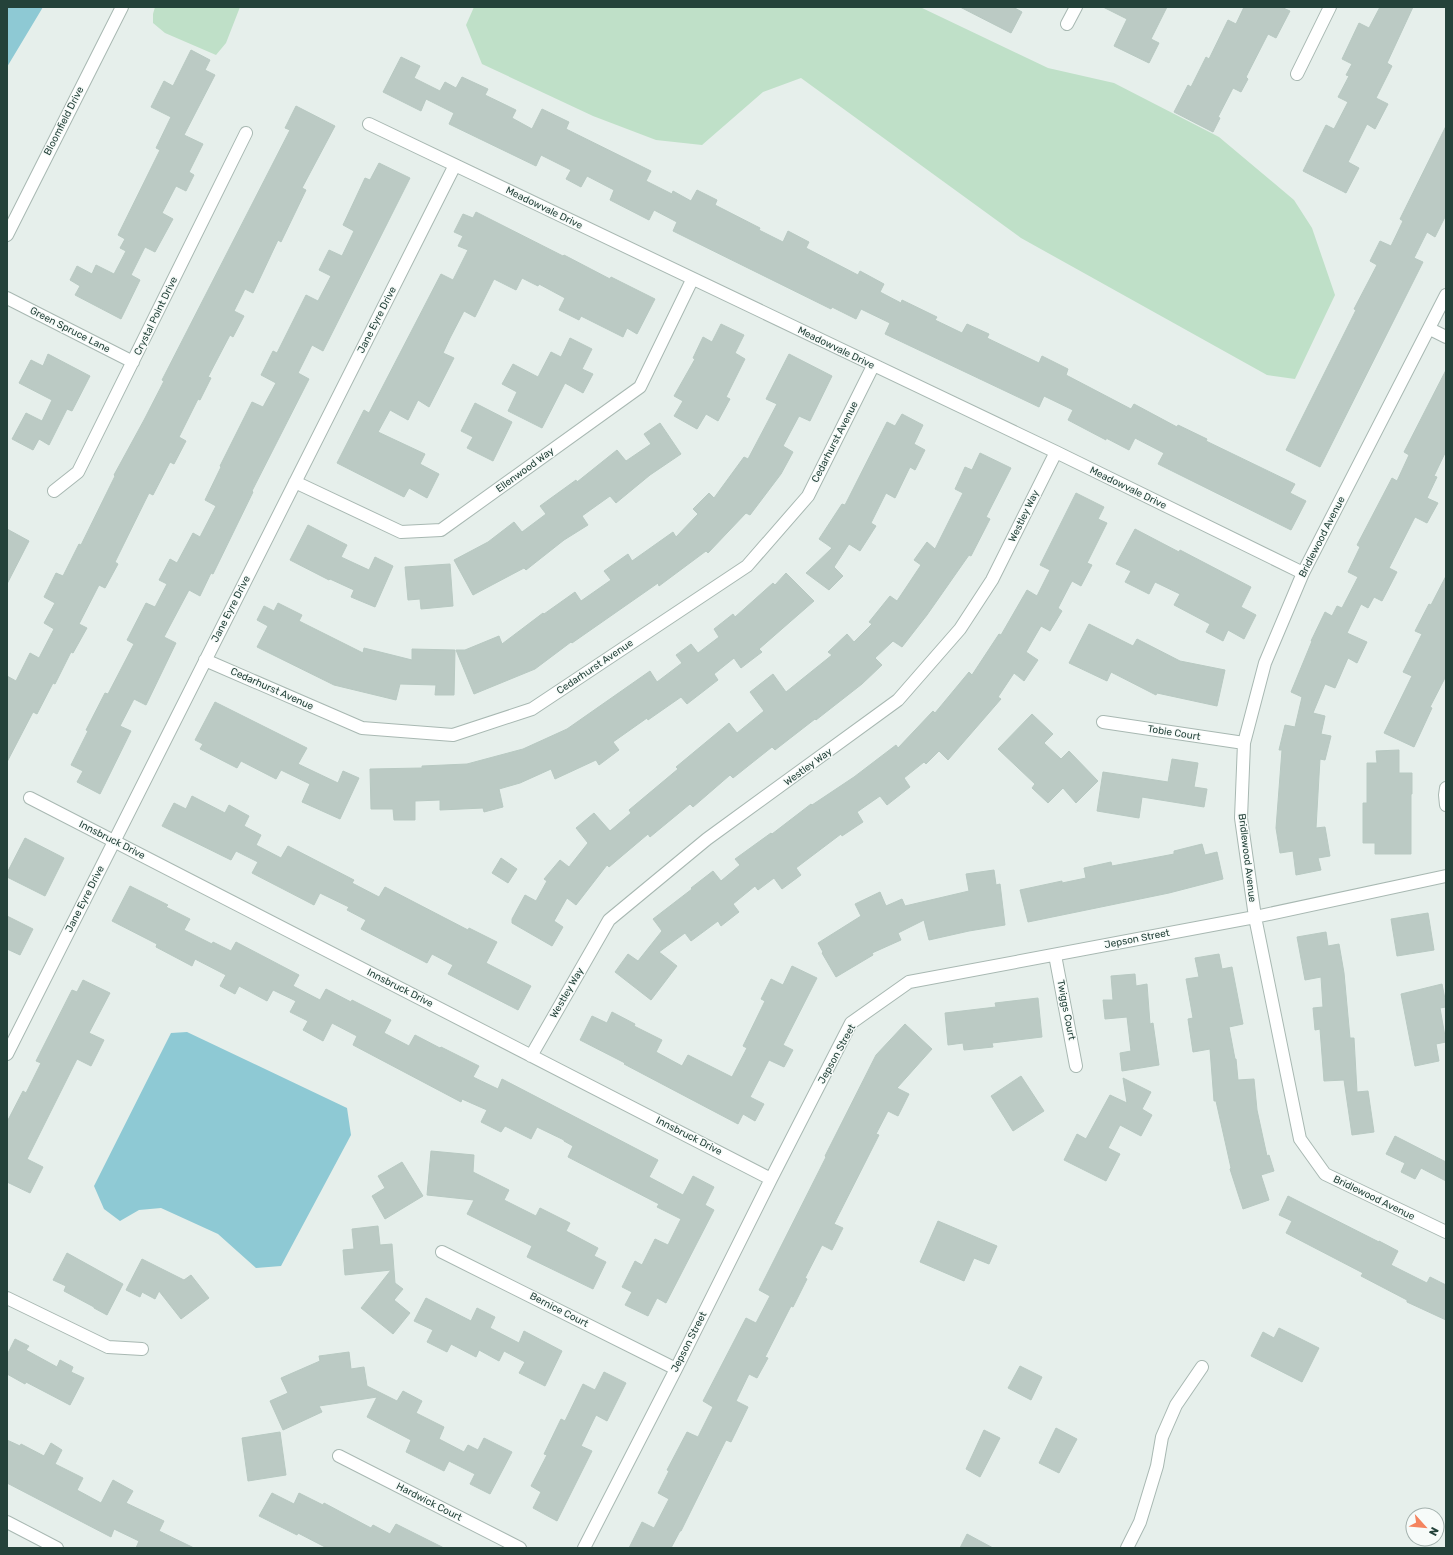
<svg xmlns="http://www.w3.org/2000/svg" width="1453" height="1555" font-family="Rubik,sans-serif">
<rect width="100%" height="100%" fill="#e6efeb"/>
<path fill="#bfe0c8" d="M155 7H240L226 43 216 55 165 33 153 23V14Z
M474 7H920L1048 68 1114 83 1219 137 1294 200 1312 228 1335 295 1295 379 1267 375 1021 238 801 78 763 92 702 145 656 140 593 116 482 64 466 25Z"/>
<path fill="#8ec9d4" d="M7 7H43L7 67Z
M187 1032 347 1108 351 1135 281 1266 256 1268 218 1234 161 1208 139 1210 120 1221 104 1209 94 1186 171 1033Z"/>
<path fill="#bbcac4" stroke="#b8c9c2" d="M960 7H1013L1022 12 1011 33Z
M1103 7H1167L1151 39 1159 43 1149 63 1114 46 1127 19Z
M1244 7H1281L1290 11 1276 38 1268 34 1246 77 1248 79 1241 92 1233 88 1218 117 1220 118 1213 132 1174 112 1188 85 1191 87 1206 57 1209 59 1228 20 1236 24Z
M1380 7H1413L1387 63 1392 66 1376 98 1388 104 1375 129 1367 124 1348 162 1359 168 1346 193 1303 171 1326 125 1334 129 1348 102 1338 97 1349 76 1346 75 1352 64 1342 59 1359 23 1369 28Z
M191 50 210 60 205 70 215 75 184 135 203 144 189 172 194 175 186 191 176 186 162 213 173 219 155 252 145 247 131 275 140 280 121 319 75 295 80 286 70 280 77 266 92 274 96 265 114 274 126 251 120 248 125 239 118 235 160 150 156 148 171 117 151 107 164 81 173 86Z
M401 57 420 66 414 78 440 91 445 82 456 88 462 77 488 89 485 95 516 110 512 118 532 129 542 109 569 122 566 129 651 171 646 181 672 194 673 191 691 201 697 190 717 200 715 205 760 228 759 230 783 242 788 231 809 242 806 248 858 275 860 271 884 284 880 292 901 303 902 300 937 317 935 320 962 333 967 324 989 334 987 338 1039 363 1042 356 1068 369 1066 375 1131 409 1134 404 1177 427 1178 425 1207 439 1206 441 1295 484 1290 493 1306 501 1291 530 1158 464 1164 453 1135 438 1129 450 1106 438V440L1068 420 1073 410 1044 396 1039 407 885 334 890 323 861 309 856 319 832 307 831 309 673 231 677 222 654 210 649 220 610 200 614 190 587 176 581 187 566 179 571 170 541 155 536 166 449 124 454 113 426 99 421 111 383 92Z
M296 106 335 126 302 188 306 190 281 242 278 240 253 293 245 289 234 311 244 316 233 337 230 335 208 377 211 378 200 400 198 399 179 437 186 441 174 464 170 462 153 495 149 493 115 562 118 564 105 588 99 585 79 624 87 628 73 653 71 652 55 684 53 683 37 714 33 712 7 762V676L16 681 30 653 39 658 54 629 44 623 55 603 44 597 56 573 63 576 79 544 81 545 115 476 114 475 144 420 164 381 162 380 290 130 285 128Z
M1446 126V215L1435 237 1427 232 1414 258 1423 262 1320 467 1286 450 1356 310 1354 309 1377 265 1370 261 1380 241 1391 246 1403 221 1400 219Z
M379 163 410 178 323 351 312 345 298 373 309 379 252 491 253 492 213 574 211 573 200 596 189 590 164 637 176 643 146 705 134 699 120 726 131 731 100 794 77 782 83 771 71 765 88 731 86 730 105 693 108 694 134 644 127 640 146 603 155 607 167 584 159 580 170 559 177 563 193 533 200 537 216 506 205 500 221 467 220 466 252 402 263 407 276 383 261 375 273 351 277 353 306 295 318 301 331 276 319 270 329 250 342 256 354 231 343 225 365 178 370 180Z
M476 212 563 256 564 255 610 279 611 277 655 299 637 334 627 328 623 337 581 316 579 320 559 310 565 298 539 284 538 286 522 278 516 290 494 279 475 317 464 311 450 338 443 353 454 358 429 407 418 400 408 420 390 410 378 432 425 454 420 464 439 474 427 498 409 488 404 497 337 463 364 410 369 413 441 274 453 280 468 250 458 246 463 236 454 232 463 214 473 218Z
M721 324 744 335 735 353 745 359 726 397 730 399 718 421 706 414 697 429 674 416 683 401 674 396 695 359 693 358 703 337 712 342Z
M570 338 592 349 582 369 593 374 583 393 565 383 542 428 508 411 517 392 502 384 513 364 538 377 551 352 561 357Z
M48 354 90 376 72 411 67 409 49 445 39 439 33 450 12 439 26 413 42 421 52 400 19 383 31 360 43 366Z
M789 354 832 376 810 421 799 416 783 446 793 452 781 474 750 515 746 513 708 553 706 551 659 586 658 583 572 643 571 642 535 669 474 694 456 650H465L499 636 502 644 543 613 544 614 575 592 581 601 611 580 604 571 628 554 632 561 673 532 676 537 698 514 693 509 709 493 714 498 744 457 748 459 777 404 766 399Z
M1446 370V451L1434 476 1437 477 1427 498 1438 503 1427 523 1415 517 1389 568 1397 572 1382 601 1374 597 1368 608 1361 604 1347 633 1367 642 1357 663 1348 658 1335 688 1325 684 1313 713 1325 716 1321 734 1331 736 1325 760 1320 759 1316 828 1325 827 1330 856 1318 858 1321 870 1296 875 1293 851 1280 853 1276 828 1282 750H1279L1285 725 1295 727 1302 697 1291 692 1312 641H1311L1325 612 1332 616 1337 606 1342 608 1358 577 1348 572 1360 547 1357 545 1392 478 1397 481 1409 455 1404 452Z
M475 403 512 422 493 461 467 448 473 437 461 431Z
M902 414 923 425 914 444 925 450 915 470 910 467 895 498 886 493 871 523 876 526 860 551 849 544 834 567 843 576 829 590 806 573 832 548 819 539 842 504 845 505 887 422 895 426Z
M660 423 681 454 650 475 616 503 610 496 582 516 588 525 564 540 526 570 524 568 473 595 454 560 488 542 514 522 522 532 546 514 540 506 576 480 577 482 617 450 626 461 651 444 644 434Z
M980 453 1011 468 986 517 990 519 971 556 969 555 927 615 902 647 893 641 875 658 882 665 862 684 816 720 815 719 775 750 772 747 733 778 730 775 693 807 690 804 650 837 648 834 609 867 607 865 576 905 567 898 554 921 563 927 552 946 512 923V919L525 895 536 901 547 881 544 879 560 860 569 867 588 843 576 828 594 813 610 831 631 813 629 810 678 769 676 767 729 723 737 733 764 711 750 692 773 674 786 692 832 655 828 652 847 634 854 642 872 624 869 622 890 596 897 601 921 565 914 560 927 542 935 549 963 493 955 489 965 467 972 470Z
M1076 493 1104 507 1098 519 1107 523 1087 563 1092 565 1081 586 1072 581 1058 608 1062 611 1050 631 1041 626 1026 652 1038 660 1024 681 1014 673 998 697 1001 699 948 760 939 751 926 764 924 762 904 778 910 787 887 805 880 796 857 812 863 822 842 836 841 834 796 868 801 875 782 889 774 878 758 890 755 886 733 904 739 912 721 926 718 921 691 941 685 933 659 952 677 966 651 1000 615 972 628 954 638 961 662 931 653 919 692 889 691 888 713 871 721 881 740 865 735 859 771 833 772 834 811 804 812 805 854 777 896 745 898 748 933 711 935 713 969 672 972 675 999 634 1001 635 1027 590 1037 596 1050 570 1040 565Z
M308 525 347 545 341 557 369 570 375 557 393 566 375 607 351 597 354 590 330 579 329 580 290 560Z
M7 529 29 541 7 584Z
M1135 529 1179 552 1180 550 1251 587 1241 607 1256 615 1244 639 1228 630 1223 641 1206 632 1210 624 1174 605 1180 594 1155 582 1149 594 1125 582 1131 571 1116 564Z
M450 564 453 606 421 609 420 599 408 600 405 567Z
M786 573 814 601 759 649 762 652 741 668 734 658 714 674 718 680 687 704 681 697 648 720 647 718 613 742 619 750 599 765 596 760 555 779 551 769 520 783 499 789 503 807 484 812 483 808 440 810V800L415 801V820H394L393 809H371L370 769 422 768V766L467 764 523 749 567 729 650 671 657 682 682 663 676 655 691 644 698 653 719 637 714 629 733 614 735 617 773 583 775 585Z
M1446 576V676L1430 707 1432 708 1414 747 1384 733 1412 676 1403 672 1422 634 1415 631 1429 604 1431 605Z
M278 603 302 615 299 621 363 653 364 648 412 660V649L455 650 454 695H435L436 685 400 684 396 700 334 685 257 647 268 626 257 620 264 606 274 611Z
M1089 624 1133 646 1137 639 1180 661 1225 670 1217 706 1157 693 1156 695 1111 672 1107 681 1069 663Z
M215 702 307 748 298 764 338 783 343 771 359 778 340 819 302 802 310 784 281 770 276 779 241 761 237 768 200 749 203 744 195 740Z
M1032 714 1053 734 1044 743 1061 759 1069 751 1098 781 1076 803 1063 788 1048 803 1032 788 1035 784 998 749Z
M1399 750V773H1412V794H1411V854H1375V843H1363V803H1367V763H1377L1376 751Z
M1172 759 1198 763 1194 787 1207 789 1204 807 1142 797 1139 818 1097 811 1103 772 1168 782Z
M192 796 225 813 229 805 249 816 244 826 261 835 256 845 281 858 288 846 354 880 352 883 379 897 385 887 468 930 469 928 497 942 486 963 531 986 518 1010 448 974 453 965 432 954 427 963 361 929 366 920 347 910 349 907 320 893 314 905 252 873 258 862 236 851 231 860 162 826 174 803 186 809Z
M25 838 64 858 45 896 7 877V873Z
M1202 844 1205 855 1217 852 1223 879 1169 893 1028 922 1020 890 1062 881V883L1086 878 1084 868 1111 862 1112 866 1174 854V851Z
M501 858 517 869 508 883 492 873Z
M994 870 996 885 1000 884 1005 925 969 931 929 940 924 920 898 933 901 940 872 953 873 955 836 977 822 953 823 952 818 943 861 916 855 904 880 892 886 906 902 899 905 906 969 891 966 874Z
M130 886 168 905 166 907 190 919 184 930 212 944 213 942 231 951 236 942 299 975 293 986 320 1000 326 989 351 1002 352 1000 391 1020 384 1033 409 1046 415 1035 440 1048 441 1047 479 1066 473 1077 498 1089 502 1079 658 1160 649 1177 683 1195 693 1176 714 1187 705 1205 714 1210 666 1303 657 1298 648 1316 625 1305 632 1292 622 1287 635 1261 642 1265 655 1239 668 1245 681 1219 657 1207 659 1204 568 1157 573 1146 564 1141V1140L537 1127 531 1139 505 1126 501 1132 481 1122 487 1110 462 1099 461 1102 353 1045 357 1036 332 1023 323 1041 303 1030 308 1021 290 1012 296 1001 273 990 267 1001 239 986 235 994 220 986 226 975 195 959 192 966 156 947 157 944 112 921Z
M1428 913 1434 950 1397 956 1391 919Z
M7 916 33 929 20 955 7 949Z
M1326 932 1328 946 1339 944 1344 973 1350 1038H1354L1357 1092 1368 1091 1374 1132 1352 1135 1344 1080 1324 1081 1320 1029 1315 1030 1313 1008 1323 1007 1321 977 1305 980 1297 937Z
M1219 954 1222 969 1232 967 1243 1024 1229 1027 1235 1059H1236L1238 1080 1254 1079 1257 1110 1267 1156 1269 1155 1274 1171 1261 1175 1269 1200 1243 1209 1230 1169 1231 1168 1216 1101H1214L1210 1049 1193 1052 1188 1019 1193 1018 1186 979 1199 977 1195 958Z
M792 966 817 978 783 1045 793 1050 784 1067 769 1060 750 1097 764 1104 755 1121 743 1114 738 1124 624 1064 625 1063 580 1040 592 1016 607 1023 612 1012 635 1024 634 1026 662 1040 656 1052 682 1066 688 1055 732 1077 747 1048 743 1046 765 1001 761 999 771 979 783 985Z
M1135 974 1136 986 1147 984 1150 1024 1153 1023 1159 1065 1122 1071 1120 1053 1131 1051 1127 1017 1105 1019 1103 1000H1113L1111 976Z
M83 980 110 993 89 1033 104 1040 91 1066 77 1059 27 1159 43 1167 30 1193 7 1182V1122L23 1091 26 1093 41 1063 36 1061 72 990 77 992Z
M1442 984 1446 1004V1007L1440 1008 1446 1042 1436 1044 1439 1061 1415 1066 1401 994Z
M1038 998 1042 1037 992 1043 993 1047 964 1050 963 1043 948 1045 945 1013 996 1007 995 1003Z
M905 1024 932 1049 897 1088 909 1094 898 1116 888 1111 876 1134 879 1135 834 1224 843 1228 832 1250 822 1245 805 1278 807 1279 793 1307 791 1306 765 1357 768 1358 757 1378 749 1374 736 1401 748 1407 731 1442 726 1440 681 1531H680L671 1548H629L642 1522 654 1528 669 1499 658 1493 669 1471 667 1470 687 1432 698 1437 713 1407 703 1401 746 1318 756 1323 770 1296 759 1290 826 1157 825 1156 876 1055Z
M1021 1076 1044 1111 1013 1131 991 1096Z
M1123 1078 1151 1092 1142 1109 1152 1115 1141 1136 1120 1125 1108 1148 1120 1154 1106 1181 1064 1160 1077 1134 1086 1139 1110 1095 1127 1103Z
M1395 1136 1446 1162V1181L1421 1168 1415 1179 1401 1172 1405 1163 1386 1154Z
M431 1151 474 1155 473 1172 509 1190 504 1200 536 1216 540 1208 570 1223 566 1231 598 1248 594 1256 606 1262 593 1289 527 1257 532 1246 467 1214 474 1200 427 1195Z
M402 1162 423 1196 385 1219 372 1196 385 1188 378 1176Z
M1288 1196 1379 1242V1241L1398 1251 1391 1265 1427 1283 1430 1277 1446 1285V1320L1407 1302V1300L1361 1276 1363 1273 1286 1233 1292 1221 1279 1215Z
M938 1221 997 1246 989 1264 974 1258 964 1281 920 1262Z
M378 1226 380 1245 392 1244 395 1283 403 1289 394 1300 410 1313 393 1334 361 1308 391 1270 345 1275 343 1250 354 1249 352 1229Z
M67 1253 123 1284 107 1315 94 1308V1307L64 1291 66 1286 53 1280Z
M142 1259 184 1280 191 1275 209 1298 181 1319 159 1291 155 1299 142 1292 140 1297 126 1290Z
M426 1298 471 1321 477 1308 495 1317 490 1328 519 1343 524 1331 562 1351 545 1386 519 1373 525 1362 504 1351 499 1361 479 1350 476 1357 451 1344 447 1352 427 1342 433 1330 414 1321Z
M1279 1328 1319 1348 1302 1382 1251 1356 1263 1332 1274 1338Z
M15 1339 29 1346 26 1350 57 1367 60 1360 73 1367 71 1372 84 1378 70 1405 26 1382 25 1384 7 1374V1355Z
M349 1352 351 1369 364 1367 367 1386 397 1401 403 1391 422 1401 416 1413 444 1427 439 1439 464 1452 468 1445 478 1450 484 1438 512 1452 490 1494 470 1484 475 1474 449 1461 444 1471 406 1452 411 1440 367 1417 377 1397 319 1406 322 1412 283 1430 270 1401 288 1393 281 1378 320 1361 319 1356Z
M1020 1366 1042 1377 1031 1400 1008 1388Z
M604 1372 626 1383 607 1421 596 1415 581 1446 592 1451 557 1521 533 1508 541 1492 531 1486 547 1455 544 1454 561 1419 565 1421 583 1384 595 1390Z
M1056 1428 1077 1439 1059 1473 1039 1463Z
M984 1430 1000 1438 980 1477 966 1469Z
M280 1432 286 1475 248 1481 242 1438Z
M7 1440 20 1446 21 1444 44 1456 51 1443 62 1450 55 1464 83 1478 77 1490 101 1503 113 1480 133 1491 126 1503 164 1521 159 1531 194 1548H136L139 1541 114 1529 111 1537 7 1483Z
M272 1493 294 1504 299 1493 323 1505 324 1503 371 1528 373 1525 390 1534 396 1524 444 1548H327L298 1533 297 1535 259 1516Z
M967 1534 993 1548H960Z"/>
<g fill="none" stroke-linecap="round" stroke-linejoin="round">
<g stroke="#a8b8b2" stroke-width="14">
<path id="minor" d="M1067 24 1076 7
M1297 74 1330 7
M369 124 1056 452 1303 573
M7 235 122 7
M1446 295 1303 573 1265 663 1244 743 1241 818 1255 917 1300 1139 1325 1174 1446 1232
M7 298 133 362
M1430 329 1446 337
M295 482 401 532 441 530 640 387 692 280
M54 491 78 472 246 133
M205 660 362 728 453 735 532 709 747 566 808 496 873 366
M1103 722 1244 743
M1446 788 1445 795 1446 805
M30 798 771 1179
M1055 955 1076 1066
M7 1054 455 165
M531 1056 609 920 707 839 898 700 960 629 992 580 1056 452
M442 1252 676 1369
M7 1298 108 1347 142 1349
M339 1456 520 1548
M7 1522 57 1548
M584 1548 676 1369 771 1179 851 1023 909 982 1255 917 1446 876
M1127 1548 1140 1522 1157 1466 1162 1437 1176 1405 1202 1367"/>
</g>
<use href="#minor" stroke="#fff" stroke-width="12"/>
</g>
<g text-anchor="middle" dominant-baseline="central" stroke-width="3" stroke-linejoin="round" paint-order="stroke">
<g font-size="10" fill="#24423a" stroke="#f7fbf9">
<text transform="translate(64 121) rotate(-63)">Bloomfield Drive</text>
<text transform="translate(544 208) rotate(26)">Meadowvale Drive</text>
<text transform="translate(156 316) rotate(-64)">Crystal Point Drive</text>
<text transform="translate(377 320) rotate(-63)">Jane Eyre Drive</text>
<text transform="translate(70 330) rotate(27)">Green Spruce Lane</text>
<text transform="translate(836 348) rotate(26)">Meadowvale Drive</text>
<text transform="translate(835 442) rotate(-63)">Cedarhurst Avenue</text>
<text transform="translate(525 470) rotate(-36)">Ellenwood Way</text>
<text transform="translate(1128 488) rotate(26)">Meadowvale Drive</text>
<text transform="translate(1024 516) rotate(-64)">Westley Way</text>
<text transform="translate(1322 537) rotate(-63)">Bridlewood Avenue</text>
<text transform="translate(231 609) rotate(-63)">Jane Eyre Drive</text>
<text transform="translate(595 667) rotate(-34)">Cedarhurst Avenue</text>
<text transform="translate(272 689) rotate(24)">Cedarhurst Avenue</text>
<text transform="translate(1174 733) rotate(9)">Tobie Court</text>
<text transform="translate(808 767) rotate(-36)">Westley Way</text>
<text transform="translate(112 840) rotate(27)">Innsbruck Drive</text>
<text transform="translate(1247 858) rotate(83)">Bridlewood Avenue</text>
<text transform="translate(85 899) rotate(-63)">Jane Eyre Drive</text>
<text transform="translate(1137 939) rotate(-11)">Jepson Street</text>
<text transform="translate(400 988) rotate(27)">Innsbruck Drive</text>
<text transform="translate(567 993) rotate(-60)">Westley Way</text>
<text transform="translate(1066 1010) rotate(79)">Twiggs Court</text>
<text transform="translate(837 1054) rotate(-61)">Jepson Street</text>
<text transform="translate(689 1136) rotate(27)">Innsbruck Drive</text>
<text transform="translate(1374 1198) rotate(26)">Bridlewood Avenue</text>
<text transform="translate(559 1310) rotate(27)">Bernice Court</text>
<text transform="translate(689 1342) rotate(-63)">Jepson Street</text>
<text transform="translate(429 1502) rotate(27)">Hardwick Court</text>
</g>
</g>
<rect width="1453" height="1555" fill="none" stroke="#24423a" stroke-width="16"/>
<g transform="translate(1425 1527) rotate(117)"><circle r="19" fill="#f7fbf9" stroke="#a3b1ad"/>
<path d="M0-3L7 15L0 10L-7 15Z" fill="#f4845f"/>
<text y="-6" font-size="11" font-weight="bold" text-anchor="middle" fill="#24423a">N</text>
</g>
</svg>
